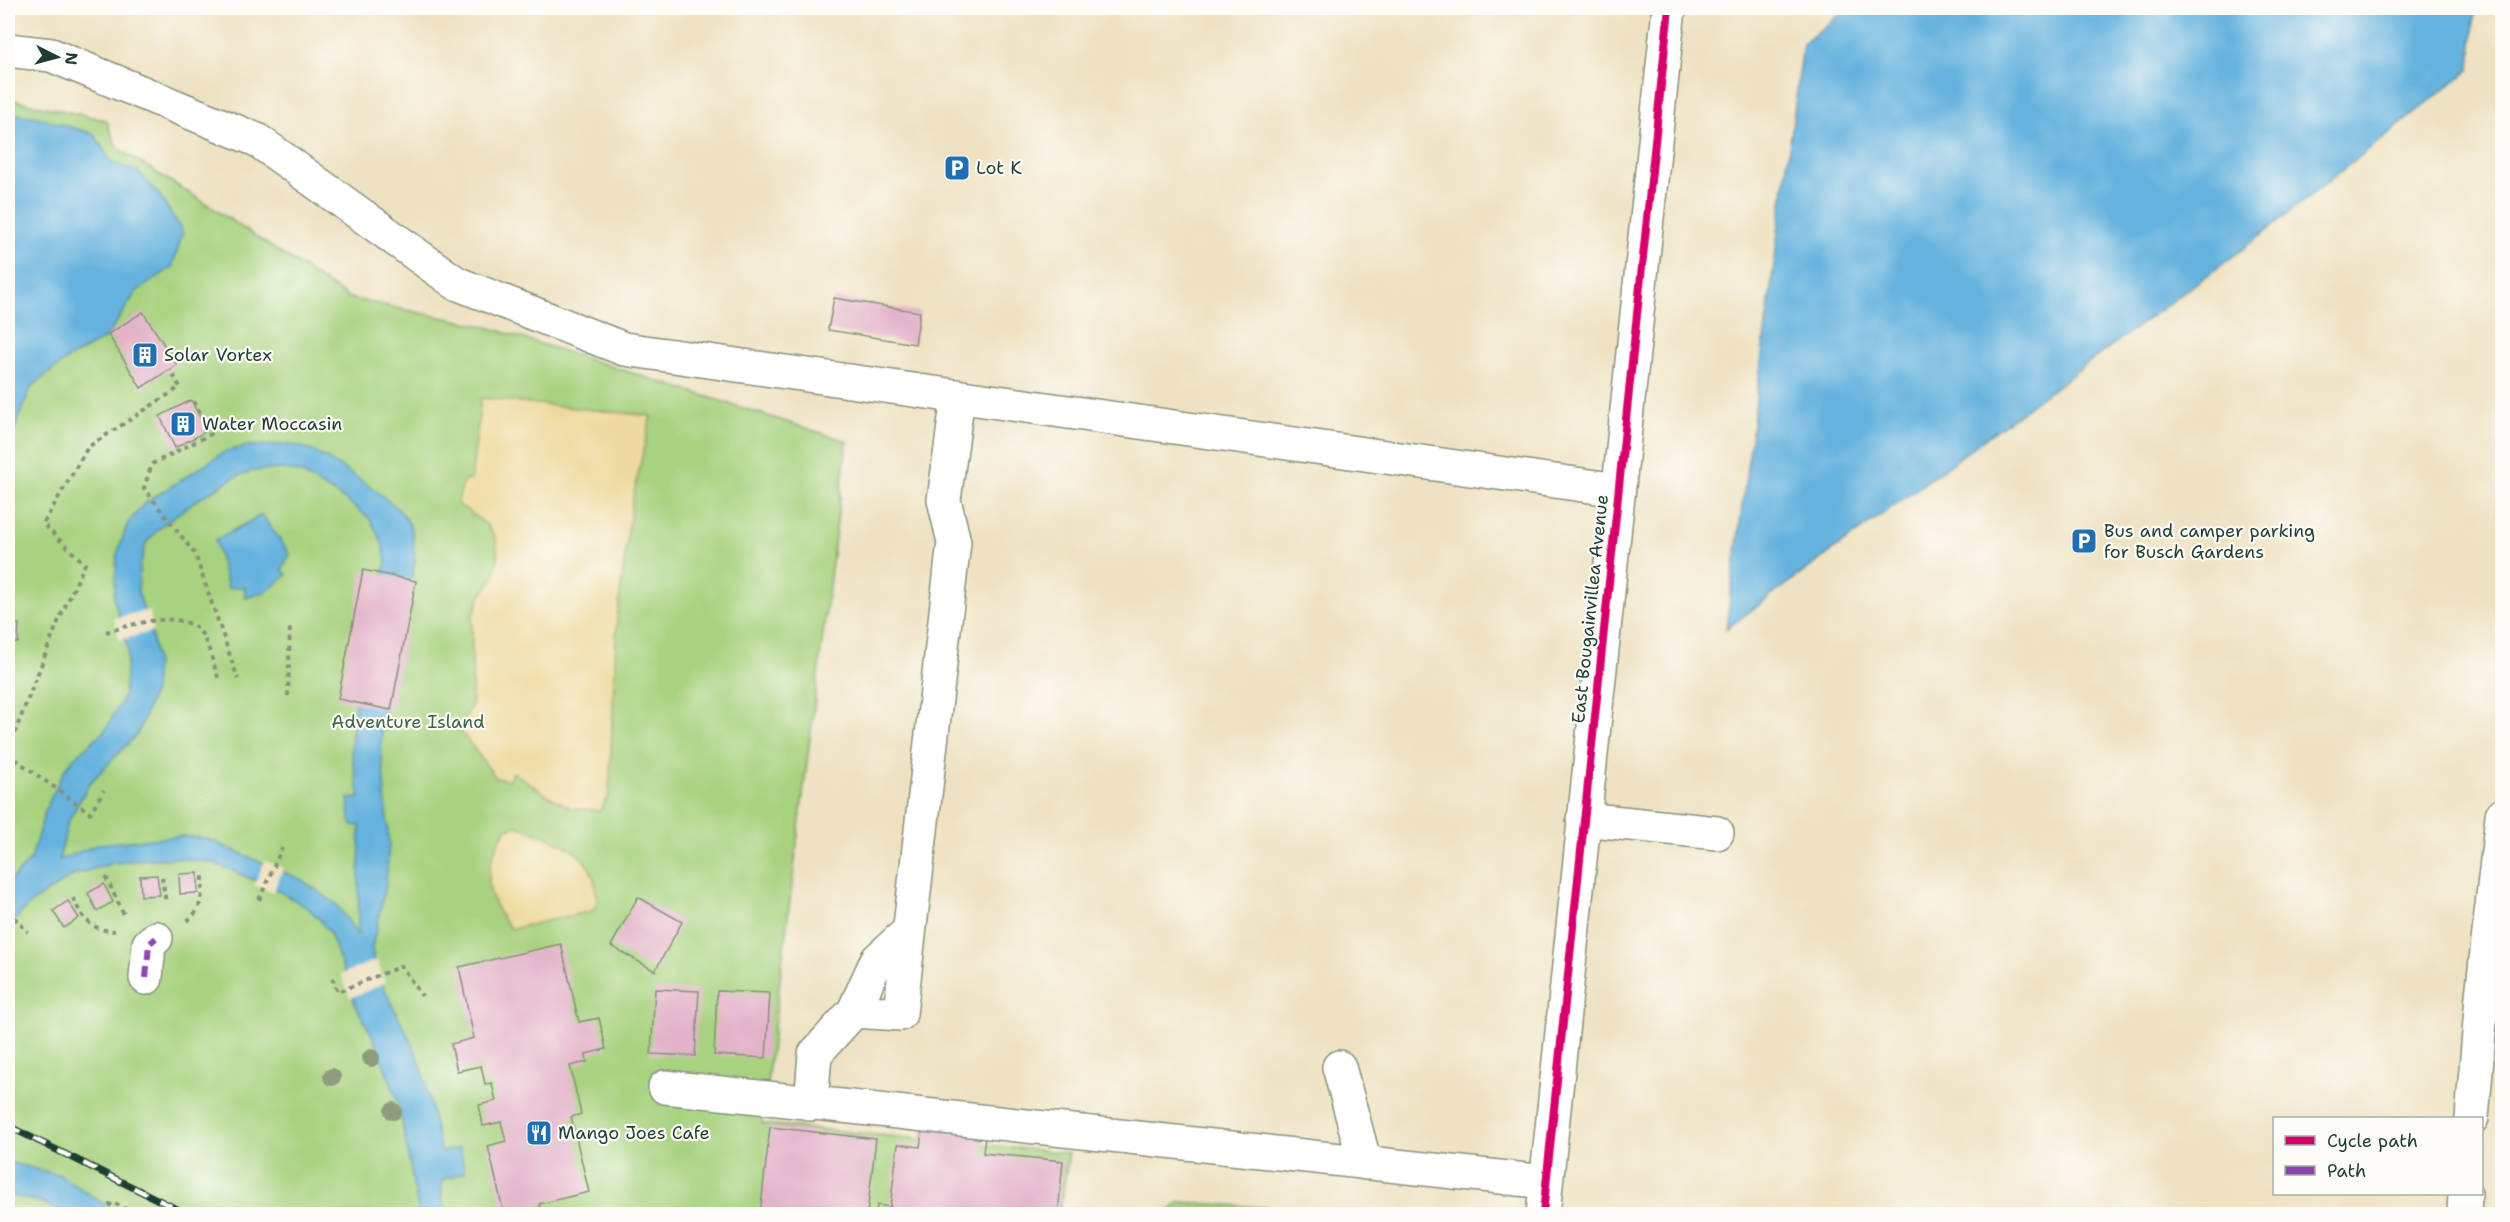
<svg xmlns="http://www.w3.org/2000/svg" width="2510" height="1222" font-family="'Shantell Sans',sans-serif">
<rect width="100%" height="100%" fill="#fdfcf7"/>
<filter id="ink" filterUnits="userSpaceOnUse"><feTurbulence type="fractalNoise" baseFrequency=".0167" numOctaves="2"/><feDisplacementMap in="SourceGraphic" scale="12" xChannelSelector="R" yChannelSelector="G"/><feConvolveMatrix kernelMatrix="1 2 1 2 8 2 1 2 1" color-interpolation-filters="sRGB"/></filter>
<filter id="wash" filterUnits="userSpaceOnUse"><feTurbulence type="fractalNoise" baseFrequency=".008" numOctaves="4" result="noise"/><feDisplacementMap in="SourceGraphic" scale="24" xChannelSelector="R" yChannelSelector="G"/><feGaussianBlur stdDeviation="1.35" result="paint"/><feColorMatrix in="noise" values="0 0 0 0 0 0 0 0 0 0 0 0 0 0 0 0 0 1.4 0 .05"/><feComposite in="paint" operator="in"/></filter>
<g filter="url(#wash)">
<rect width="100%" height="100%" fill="#efe2c2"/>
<path fill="#a8d27f" stroke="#64885a" stroke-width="1.5" d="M8 99 106 120 117 148 205 203 349 298 484 326 847 441 762 1124 1069 1153 1059 1214H8Z
M1180 1202 1303 1210 1313 1214H1166Z"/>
<path fill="#eeda9e" stroke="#868c69" stroke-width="1.5" d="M481 398 651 416 632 502 617 618 609 794 600 811 571 808 547 795 513 772 509 780 496 778 459 729 472 705V618L481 595 494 577 498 558 496 539 487 525 457 503 464 480 471 481Z
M517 826C559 841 602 853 596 907L591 911 511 929C482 896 483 866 506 829Z"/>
<path fill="#65b2de" stroke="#427889" stroke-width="1.5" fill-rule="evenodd" d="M1848 8H2475L2470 69 2239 252 1726 629 1803 44Z
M8 113 37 117 94 134 112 163 139 172 160 196 183 232 172 267 136 292 107 337 66 360 31 387 8 445Z
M280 445C286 445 293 445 299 446 322 452 395 500 407 520 414 532 414 548 415 562L384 708 381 745 389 843 386 884 372 948 374 961 382 984 415 1050 423 1073 441 1152 460 1148 465 1172 443 1180C441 1193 441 1203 448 1214H419L398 1102 374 1039 356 1006 331 935 320 920 308 908 275 889 214 863 178 858 137 860 109 864 74 875 33 901 8 927V883L31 859 46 808 64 771 74 758 106 729 124 696 128 650 114 598 117 554 128 523 146 502 226 451 248 446ZM282 469 301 473 344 499 370 519 382 543 386 561 353 716 351 750 360 798 348 799 351 825 360 826 358 935 336 904 302 880 208 839 183 836 99 844 59 860 68 822 89 784 138 733 154 691 156 660 151 631 138 592 140 566 146 543 159 528 195 501 235 477 253 471Z
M262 515 290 554 282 569 287 575 266 592 245 598V587L228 588 215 540Z
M8 1162 60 1175 119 1214H65L41 1202 8 1195Z"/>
<path fill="#efe2c2" d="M149 610 154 631 120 640 114 618Z
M265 861 284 868 273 892 254 885Z
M377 960 385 983 350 998 341 974Z"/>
<g id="blocks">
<path fill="#e3b4c9" d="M834 298 920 312 915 344 828 330Z
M143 312 177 365 141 388 108 334Z
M191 400 207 431 175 448 160 416Z
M363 570 416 581 391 710 338 699Z
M8 623 19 624 18 643H8Z
M198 873V893L180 894 179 874Z
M157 875 160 895 141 896 140 876Z
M104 884 113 902 97 911 88 893Z
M638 897 682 922 655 971 611 946Z
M68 901 79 918 64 928 53 911Z
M561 944 579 1022 599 1018 606 1049 586 1054 587 1062 570 1066 581 1114 571 1117 589 1192 539 1204 541 1210 524 1214H504L488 1146 506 1141 501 1122 483 1126 479 1105 496 1101 492 1083 485 1084 481 1066 457 1071 451 1044 474 1038 459 967Z
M655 989 699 991 695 1056 651 1054Z
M717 991 770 993 766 1058 714 1055Z
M923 1123 986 1130 983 1153 1063 1161 1058 1214H876L877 1205 890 1207 898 1144 920 1147Z
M770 1127 876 1139 867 1214H760Z"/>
</g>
</g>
<g filter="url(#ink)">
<use href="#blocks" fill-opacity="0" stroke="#87907b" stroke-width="1.5"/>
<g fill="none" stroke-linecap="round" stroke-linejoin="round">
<g stroke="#87907b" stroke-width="36">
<path id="minor" d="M8 50 51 55 257 140 456 283 624 349 1618 490
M1583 819 1717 833
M146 978 149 944 156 938
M854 1011 900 1014 954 542 944 500 958 396
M1339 1067 1365 1163
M665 1087 1546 1182
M811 1104 815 1054 854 1011 877 960 909 931
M2472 1118 2482 996 2502 815
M1543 1214 1669 8
M2464 1214 2465 1194"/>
</g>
<path stroke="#87907b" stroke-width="4" stroke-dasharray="4.5 4.5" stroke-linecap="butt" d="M193 404 195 403 211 434 152 464 144 488 195 554 238 679
M106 632C131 625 186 606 203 636 210 649 214 666 219 680
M288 696 290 626
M8 750 58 622 85 564 43 524 88 447 180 387 170 369
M8 754 90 813 104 790
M106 877 125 917
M162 877 166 903
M73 898C83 919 90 930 115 931
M259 900 282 848
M8 911 28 932
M187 921C203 909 202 895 203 876
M332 978 338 992 401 966 422 996
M104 1214 112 1202 136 1214"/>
<use href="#minor" stroke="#fff" stroke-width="33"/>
<g stroke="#1f3d34" stroke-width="7">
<path id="rail" d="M8 1126 187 1214"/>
</g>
<use href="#rail" stroke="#fdfcf7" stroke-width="4.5" stroke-dasharray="14" stroke-linecap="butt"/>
<path stroke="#8e44ad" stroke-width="6" stroke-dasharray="12 6" stroke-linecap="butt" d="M146 978 149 944 156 938"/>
<g stroke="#fdfcf7" stroke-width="11">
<path id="cycleway" d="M1543 1214 1669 8"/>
</g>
<use href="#cycleway" stroke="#d6006c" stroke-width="8"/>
</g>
<g fill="#8f9c7e">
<circle cx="371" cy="1058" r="9"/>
<circle cx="332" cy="1077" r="9"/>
<circle cx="393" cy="1111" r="9"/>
</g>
</g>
<defs>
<g id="parking-square" transform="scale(1.35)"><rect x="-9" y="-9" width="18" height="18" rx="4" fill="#1f6fb2" stroke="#fdfcf7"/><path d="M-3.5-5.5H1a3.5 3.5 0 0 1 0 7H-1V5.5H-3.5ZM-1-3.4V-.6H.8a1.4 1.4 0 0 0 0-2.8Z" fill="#fff"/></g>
<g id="building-square" transform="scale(1.35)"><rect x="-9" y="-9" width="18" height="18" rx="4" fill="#1f6fb2" stroke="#fdfcf7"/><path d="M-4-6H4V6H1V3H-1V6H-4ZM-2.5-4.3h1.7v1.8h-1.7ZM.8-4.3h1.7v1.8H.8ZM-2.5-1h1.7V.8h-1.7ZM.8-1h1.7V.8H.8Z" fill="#fff"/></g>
<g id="restaurant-square" transform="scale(1.35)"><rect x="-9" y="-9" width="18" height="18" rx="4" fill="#1f6fb2" stroke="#fdfcf7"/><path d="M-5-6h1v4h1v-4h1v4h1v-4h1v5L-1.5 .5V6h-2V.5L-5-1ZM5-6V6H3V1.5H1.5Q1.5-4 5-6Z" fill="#fff"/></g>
</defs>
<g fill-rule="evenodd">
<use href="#parking-square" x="957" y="168"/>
<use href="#building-square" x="145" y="355"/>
<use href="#building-square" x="183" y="424"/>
<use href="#parking-square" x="2084" y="541"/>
<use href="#restaurant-square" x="539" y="1133"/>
</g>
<g text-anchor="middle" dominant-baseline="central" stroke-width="4.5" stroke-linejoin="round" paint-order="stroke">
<g font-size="18" fill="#1f3d34" stroke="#fdfcf7" text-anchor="start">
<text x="976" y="168">Lot K</text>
<text x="164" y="355">Solar Vortex</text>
<text x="202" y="424">Water Moccasin</text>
<text x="2104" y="531">Bus and camper parking<tspan x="2104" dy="21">for Busch Gardens</tspan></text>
<text x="558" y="1133">Mango Joes Cafe</text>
</g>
<g font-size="18" fill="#1f3d34" stroke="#fdfcf7">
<text transform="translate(1590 609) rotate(-84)">East Bougainvillea Avenue</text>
</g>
<g font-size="18" fill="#416247" stroke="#fdfcf7">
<text x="408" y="722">Adventure Island</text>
</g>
</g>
<rect width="2510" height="1222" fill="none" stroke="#fdfcf7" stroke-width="30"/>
<rect x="2273" y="1117" width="210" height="78" fill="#fdfcf7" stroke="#a4b0a9" stroke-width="1.5"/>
<rect x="2285" y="1136" width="30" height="9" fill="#d6006c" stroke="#a4b0a9" stroke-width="1.5"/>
<text x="2327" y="1147" font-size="18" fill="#1f3d34">Cycle path</text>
<rect x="2285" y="1166" width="30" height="9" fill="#8e44ad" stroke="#a4b0a9" stroke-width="1.5"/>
<text x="2327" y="1177" font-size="18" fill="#1f3d34">Path</text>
<g transform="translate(57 57) rotate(96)" stroke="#fdfcf7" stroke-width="4.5" paint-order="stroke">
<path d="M0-4.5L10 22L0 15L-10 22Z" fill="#1f3d34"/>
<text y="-9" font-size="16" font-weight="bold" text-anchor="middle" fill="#1f3d34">N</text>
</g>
</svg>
